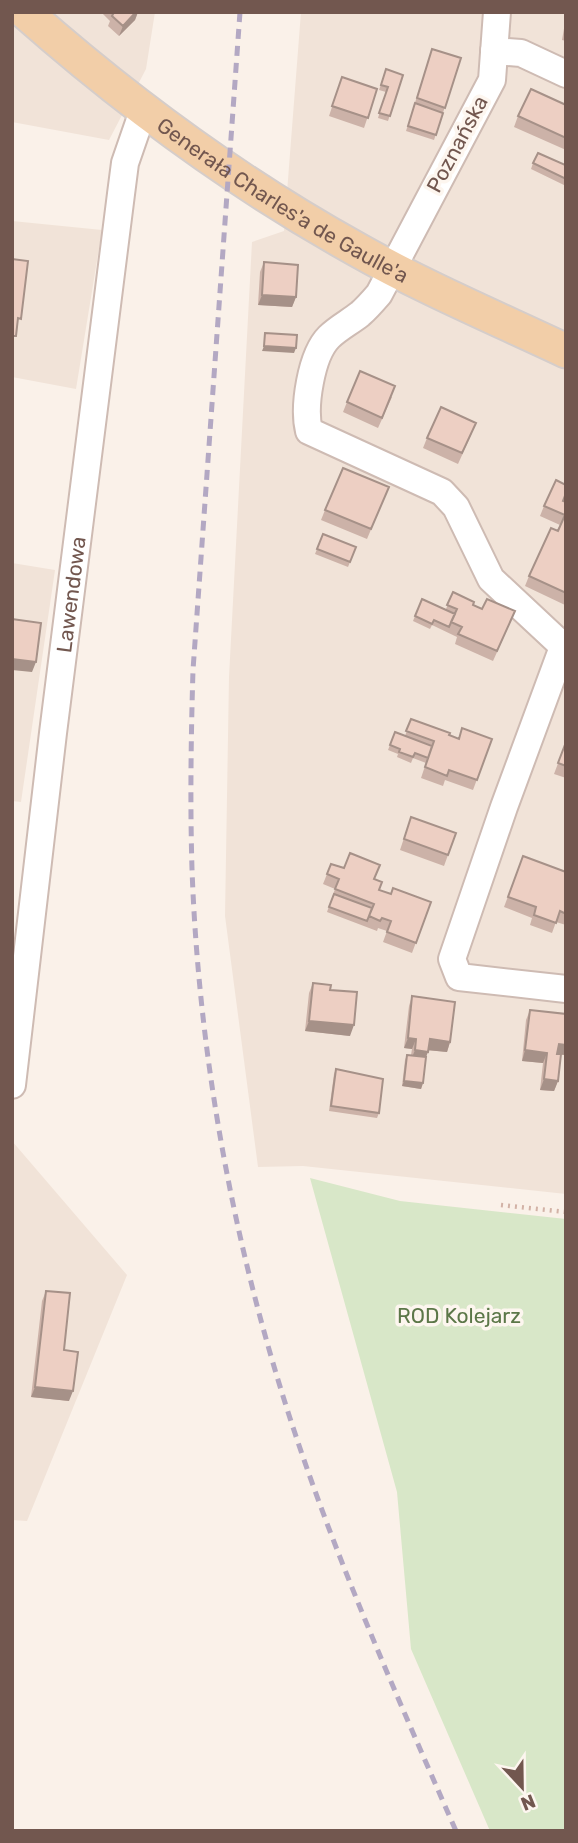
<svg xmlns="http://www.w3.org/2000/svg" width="578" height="1843" font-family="Rubik,sans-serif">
<rect width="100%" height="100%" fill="#faf1e9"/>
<path fill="#f1e3d8" d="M12 12H155L146 69 109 140 12 122Z
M301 12H566V1194L303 1166 258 1167 225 916 229 677 252 242 284 231Z
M12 221 102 230 76 389 12 377Z
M12 563 55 570 21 802 12 801Z
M12 1141 127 1275 27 1521 12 1520Z"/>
<path fill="#d8e7c8" d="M310 1178 400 1201 566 1219V1831H490L411 1649 397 1492Z"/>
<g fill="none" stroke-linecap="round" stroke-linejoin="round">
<g stroke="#cebbb3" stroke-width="30">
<g id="minor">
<path d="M497 12 492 80 379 294C373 301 367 308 360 314 350 322 338 328 329 337 311 355 303 407 309 431L442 492 456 507 491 579 566 649"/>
<path d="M494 51 521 53 566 74"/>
<path d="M563 647 504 807 452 959 459 977 566 989"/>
<path id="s1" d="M12 1085 53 733 121 194 125 163 144 108"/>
</g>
</g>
<g stroke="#d5cdca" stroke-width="37">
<g id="major">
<path id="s2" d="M25 12C127 102 237 183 356 249 423 287 496 318 566 351"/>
</g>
</g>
<path stroke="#d2b2a6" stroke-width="4.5" stroke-dasharray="2 5" stroke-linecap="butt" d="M501 1205 566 1212"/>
<use href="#minor" stroke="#fff" stroke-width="26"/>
<use href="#major" stroke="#f2cea8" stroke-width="33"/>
<path stroke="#b3a8c3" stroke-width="5" stroke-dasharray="10 7" stroke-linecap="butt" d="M240 12 193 670C191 736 190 803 192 869 198 1036 226 1203 273 1363 320 1524 389 1678 456 1831"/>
</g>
<path fill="#ccb2a8" d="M101 12H138L135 20 119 36 108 26 110 21Z
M566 17V41L562 40Z
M432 49 461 58 434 140 406 131Z
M386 69 403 75 388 121 378 118 386 92 379 90Z
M342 77 377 89 364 128 329 116Z
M566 105V150L514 127 518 116Z
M566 162V186L531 169 533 163 565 165Z
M264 262 296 297 292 307 258 305 260 272Z
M392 397 378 428 343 412 347 402Z
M472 433 458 464 423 448 427 438Z
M389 487 367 539 321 520 325 510Z
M563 501 566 502V603L565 605 525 586 529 576 560 525 540 516 544 506Z
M323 534 356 547 348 567 315 554Z
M453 592 473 605 511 621 493 661 455 644 457 637 432 625 430 629 413 621 415 616 446 609Z
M411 719 459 739H492L473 790 445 780 443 786 421 778 426 763 413 758 411 763 397 757 398 754 388 750 395 732 405 736Z
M566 742V778L554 774Z
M411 817 456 833 444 866 400 850Z
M523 856 566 872V925L556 922 552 933 530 925 532 918 504 907Z
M331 864 374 879 379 890 391 894 431 902 412 953 383 942 387 931 378 928 377 931 327 912 335 889 323 884Z
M313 983 330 990 350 1036 305 1031 309 993Z
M412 996 450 1042 447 1052 428 1050 426 1057 423 1083 421 1089 402 1086 405 1060 407 1055H411L412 1049 404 1048 409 1006Z
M530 1010 566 1014V1055H561L558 1081 554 1091 540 1090 543 1063 522 1061 526 1020Z
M336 1069 379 1113 377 1118 329 1111 334 1074Z
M46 1291 64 1350 69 1401 31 1397 42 1301Z"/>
<path fill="#a69188" d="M136 12H138L135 20 119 36 123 26Z
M262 295 296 297 292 307 258 305Z
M264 346 296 348 294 353 262 351Z
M12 659 36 662 32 672 12 670Z
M309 1021 354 1025 350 1036 305 1031Z
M408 1038 416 1039 412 1049 404 1048Z
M430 1039 450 1042 447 1052 426 1050Z
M559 1044 566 1045V1055L555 1054Z
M415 1050 428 1052 424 1062 411 1060Z
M525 1050 547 1053 543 1063 522 1061Z
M544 1079 558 1081 554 1091 540 1090Z
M404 1081 423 1083 421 1089 402 1086Z
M35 1387 73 1391 69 1401 31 1397Z"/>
<path fill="#edcfc3" stroke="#a69188" stroke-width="2" d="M114 12H136L123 26 112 16Z
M432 49 461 58 445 108 417 98Z
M386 69 403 75 390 116 379 113 388 87 381 85Z
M342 77 377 89 368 118 332 106Z
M531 89 566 105V138L518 116Z
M415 103 443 113 436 135 408 126Z
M538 153 565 165 566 162V179L533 163Z
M12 259 28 261 21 319 18 318 16 336H12Z
M264 262 298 265 296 297 262 295Z
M265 333 297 335 296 348 264 346Z
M360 371 395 386 382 418 347 402Z
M441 407 476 423 462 453 427 438Z
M343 468 389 487 371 529 325 510Z
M556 480 566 485V493L563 501 566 502V593L529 576 551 528 558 531 565 515 544 506Z
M323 534 356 547 350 562 317 549Z
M453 592 474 602 473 605 482 609 487 599 515 611 497 651 458 634 462 627 451 622 457 609 447 605Z
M422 599 455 614 449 627 434 620 432 624 415 616Z
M12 619 41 623 36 662 12 659Z
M411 719 450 733 449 735 459 739 462 728 492 739 477 780 449 770 447 776 425 767 434 741 406 731Z
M395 732 432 746 428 758 415 753 413 757 399 752 400 749 390 745Z
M566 742V766L558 763Z
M411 817 456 833 448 855 404 839Z
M350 853 380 865 374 879 382 882 379 890 391 894 393 888 431 902 416 943 387 932 391 921 382 918 380 921 369 916 374 904 335 889 339 879 327 874 331 864 344 868Z
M523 856 566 872V914L560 911 556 923 534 915 536 907 508 897Z
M334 894 372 908 367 921 329 907Z
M313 983 331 985 330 990 357 992 354 1025 309 1021Z
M412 996 455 1002 450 1042 430 1039 428 1052 415 1050 416 1039 408 1038Z
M530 1010 566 1014V1045L559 1044 557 1054H561L558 1081 544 1079 547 1053 525 1050Z
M407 1055 426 1057 423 1083 404 1081Z
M336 1069 383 1079 379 1113 331 1106Z
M46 1291 70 1293 64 1350 78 1352 73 1391 35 1387Z"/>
<g text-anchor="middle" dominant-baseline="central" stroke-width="7" stroke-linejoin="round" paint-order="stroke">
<g font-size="21" fill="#72574f" stroke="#fdf6ef">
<text transform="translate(457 144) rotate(-62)">Poznańska</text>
<text stroke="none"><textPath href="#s2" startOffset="320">Generała Charles'a de Gaulle'a</textPath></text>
<text stroke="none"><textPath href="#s1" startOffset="494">Lawendowa</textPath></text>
</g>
<g font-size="21" fill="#5c7748" stroke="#fdf6ef">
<text x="459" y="1315">ROD Kolejarz</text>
</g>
</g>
<rect width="578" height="1843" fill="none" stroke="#72574f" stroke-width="28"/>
<g transform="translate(522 1787) rotate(158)" stroke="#fdf6ef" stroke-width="5" paint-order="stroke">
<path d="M0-5L12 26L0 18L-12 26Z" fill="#72574f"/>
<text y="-10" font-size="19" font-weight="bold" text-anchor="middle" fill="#72574f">N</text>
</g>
</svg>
